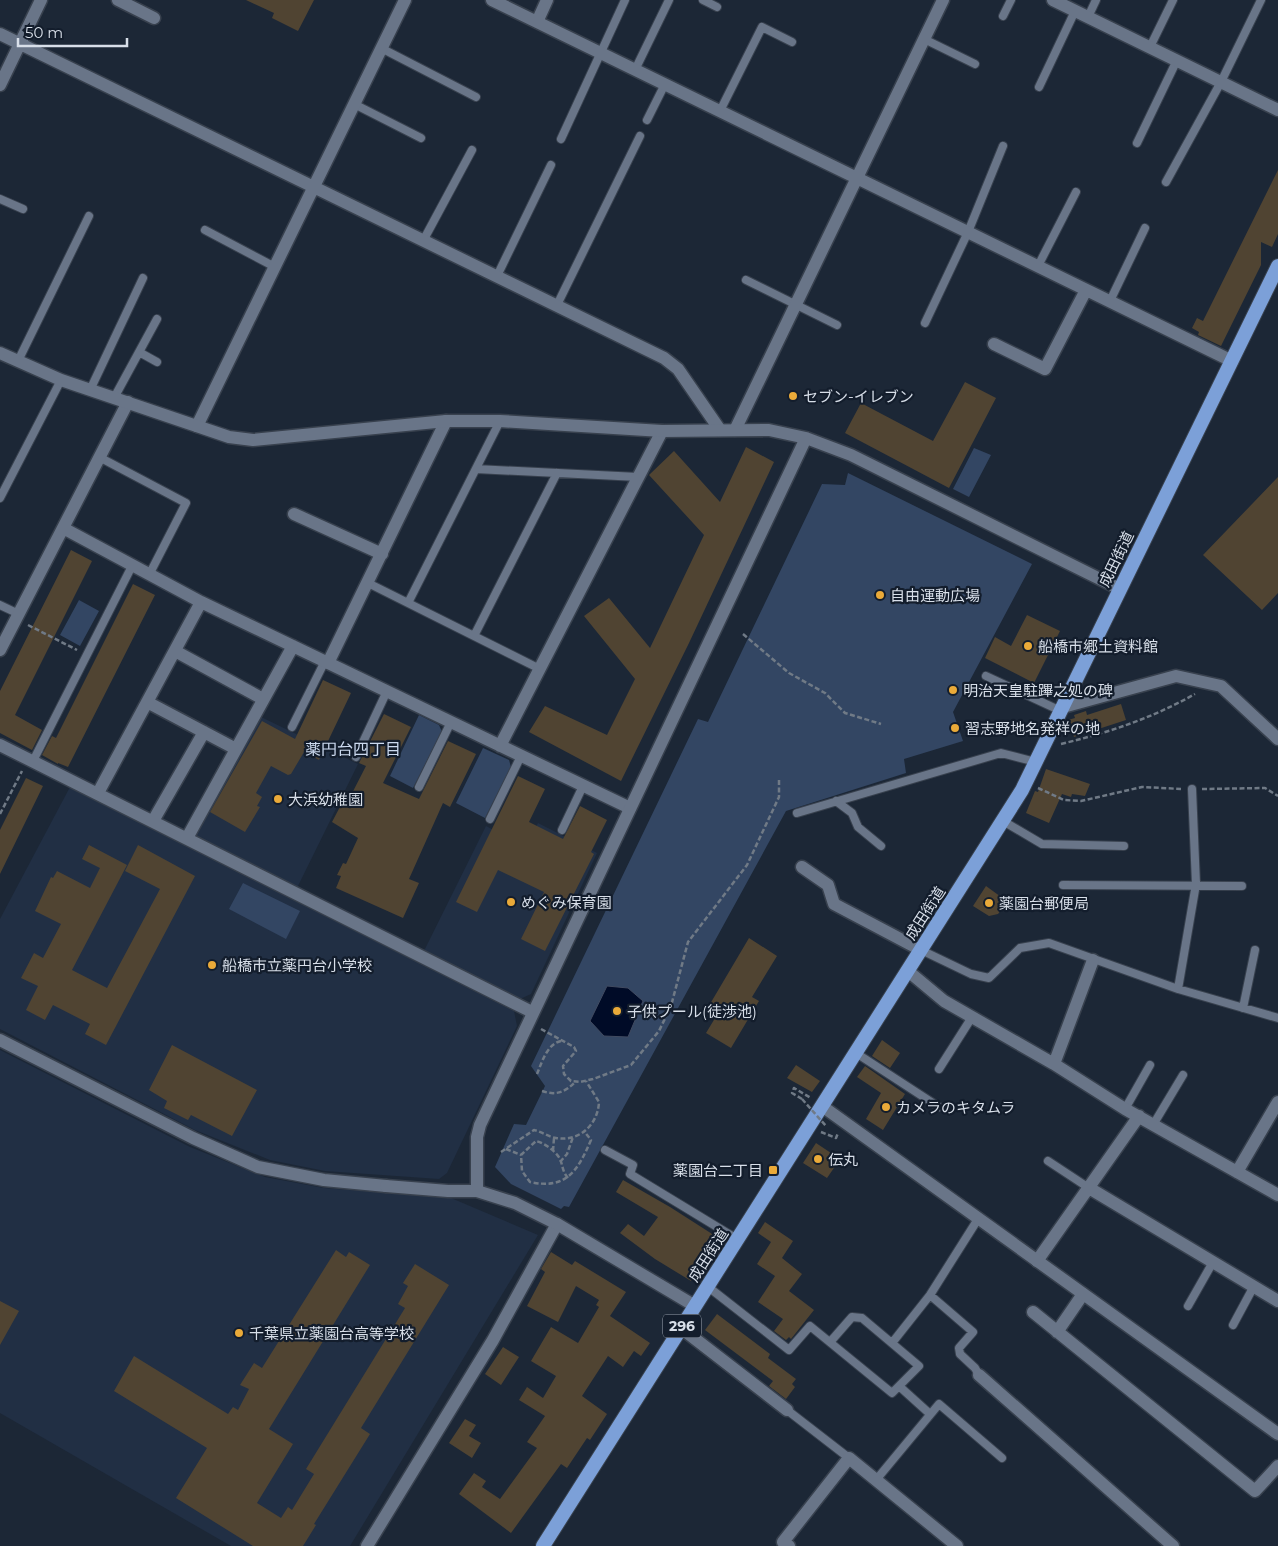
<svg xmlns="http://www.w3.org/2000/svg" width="1278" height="1546" font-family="Montserrat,'Noto Sans JP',sans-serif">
<rect width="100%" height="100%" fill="#1c2736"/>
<path fill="#212f44" d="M261 717 358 764 297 888 197 839 196 834Z
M70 787 514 1011 517 1026 447 1173 439 1179 325 1171 270 1160 195 1130 0 1029V919Z
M538 823 597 853 531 994 520 999 424 951 486 826 526 847Z
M0 1050 190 1147 265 1177 324 1188 451 1198 538 1235 350 1546H231L0 1413Z"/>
<path fill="#334663" d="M974 448 991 455 969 497 953 489Z
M848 473 1032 564 953 712 963 741 904 759 906 773 786 811 569 1207 564 1206 561 1209 511 1184 495 1167 514 1124 526 1125 545 1086 531 1066 698 719 708 722 822 484 845 485Z
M79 600 99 611 80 646 60 635Z
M419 715 439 725 442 732 413 788 390 776Z
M483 748 509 760 511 767 485 818 456 803Z
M243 883 300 911 286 939 229 909Z"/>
<path fill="#000b27" stroke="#414b61" d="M607 986 628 988 643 1001 628 1037 604 1036 590 1021Z"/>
<path fill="#504432" d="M246 0H314L298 31 272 18 274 13Z
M1278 170V234L1272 247 1261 242V265L1221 346 1198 335 1199 332 1192 328 1197 318 1203 321Z
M965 382 996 398 949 488 845 433 861 403 933 441Z
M746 447 774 462 689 643 621 781 529 732 545 706 607 735 635 679 584 616 609 598 650 648 704 535 649 475 674 451 720 502Z
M1278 477V593L1262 610 1203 555Z
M71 550 92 561 15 715 42 730 32 750 0 733V691Z
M133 584 155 595 68 767 58 763V764L42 755 52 736 56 738Z
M1027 615 1060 631 1034 683 985 658 995 637 1011 646Z
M323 680 351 693 319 760 304 752 291 774 288 775 271 766 256 793 262 797 257 806 260 807 245 832 210 812 262 721 295 739Z
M1121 704 1126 720 1074 737 1068 720 1075 718 1074 715 1086 711 1087 715Z
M384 714 411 727 383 783 419 799 448 741 476 754 450 807 443 803 409 879 419 883 403 918 336 888 341 876 337 875 343 863 346 864 358 838 332 822 342 803 346 805 366 766 359 763Z
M1046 769 1090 784 1085 796 1072 794 1071 797 1062 794 1049 823 1026 813 1035 791 1038 792Z
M518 776 545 789 529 822 563 839 580 806 607 820 591 852 594 854 545 951 521 939 544 892 498 870 477 912 456 902Z
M26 778 43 786 0 874V830Z
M89 845 127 865 72 970 107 988 160 889 125 871 138 845 195 876 106 1045 85 1034 90 1024 53 1005 45 1020 26 1010 38 986 21 978 34 953 43 958 61 924 35 911 51 877 53 878 57 871 90 888 100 868 82 859Z
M986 886 1008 902 998 914 989 916 973 906Z
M749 938 777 956 752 997 759 1001 731 1048 706 1033 720 1010 710 1004Z
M882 1040 900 1053 890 1068 872 1056Z
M172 1045 257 1090 232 1136 191 1115 188 1120 164 1108 167 1101 149 1090Z
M796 1065 820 1081 812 1092 787 1078Z
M865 1066 905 1094 883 1130 866 1119 881 1093 857 1077Z
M816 1143 834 1155 831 1161 836 1165 827 1178 803 1163Z
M623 1180 670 1207 720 1239 691 1281 655 1259 620 1233 628 1224 644 1236 658 1217 616 1192Z
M765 1222 793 1241 782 1258 802 1274 789 1291 814 1310 791 1339 789 1337 786 1340 774 1331 783 1319 758 1302 775 1276 757 1264 771 1242 758 1233Z
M336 1250 346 1257 349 1252 370 1265 269 1429 293 1444 257 1503 281 1518 288 1507 292 1510 314 1474 306 1469 405 1308 398 1304 408 1286 403 1283 415 1264 449 1285 361 1428 370 1434 314 1524 316 1525 303 1546H253L176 1498 207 1448 114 1391 134 1356 228 1414 233 1407 238 1410 249 1389 240 1385 254 1363 262 1368Z
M551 1252 572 1265 575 1261 626 1292 610 1316 650 1343 641 1356 634 1351 623 1367 608 1356 582 1396 607 1414 590 1440 587 1438 567 1468 561 1464 511 1533 459 1494 474 1473 486 1481 482 1487 500 1499 537 1448 527 1442 545 1416 519 1400 527 1387 543 1398 556 1376 531 1361 551 1327 578 1343 599 1307 596 1305 599 1300 576 1286 558 1322 527 1306 545 1272 541 1269Z
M0 1301 19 1311 0 1345Z
M717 1314 770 1354 768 1358 796 1379 792 1384 795 1387 786 1399 769 1386 773 1381 705 1330Z
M503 1347 519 1357 501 1385 485 1374Z
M465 1419 476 1425 469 1436 481 1443 472 1458 449 1443Z"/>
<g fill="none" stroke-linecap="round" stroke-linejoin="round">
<g stroke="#38414e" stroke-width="10">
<path id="service" d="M703 0 717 7
M1003 16 1011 0
M1088 17 1096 0
M924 39 975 64
M1150 47 1173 0
M381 48 476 97
M635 70 669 0
M1039 87 1075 11
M354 104 421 138
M720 111 762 27 792 42
M647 120 665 84
M561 139 625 0
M1137 143 1177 60
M1166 182 1221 82 1261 0
M0 199 23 209
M205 230 275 267
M423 241 472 150
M1038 266 1076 192
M497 276 551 165
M746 280 837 325
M1110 301 1145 228
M557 305 640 136
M925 323 968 232 1003 146
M139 352 157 362
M18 361 89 216
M91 388 143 278
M114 398 157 319
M99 457 186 503 149 575
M476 469 638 477
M0 498 61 380
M368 583 540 669
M408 603 500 421
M0 605 19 614
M474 636 557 473
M986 676 1061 711
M292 727 325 661
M356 757 387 691
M33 761 132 566
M419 787 451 722
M836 801 852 813 858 827 881 846
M797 813 1001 753 1036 762
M490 819 521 756
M1003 821 1042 844 1124 846
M562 830 583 786
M1063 885 1242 886
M921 950 971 974 989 978 1020 948 1049 943 1178 989 1278 1018
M1178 989 1196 884 1192 789
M1243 1008 1255 950
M856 1053 939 1107
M939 1069 972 1017
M1125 1109 1150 1065
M1153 1125 1183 1075
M605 1150 633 1165 630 1174 737 1239
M1048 1161 1089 1188
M707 1286 789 1350 810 1326 892 1393 899 1386 930 1414
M930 1295 973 1332 959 1348 960 1354 975 1368 979 1375
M1188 1306 1213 1262
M1233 1325 1254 1286
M831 1341 852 1317 862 1318 919 1366 899 1386
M892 1343 930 1295 978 1219
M787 1410 849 1458
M876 1480 939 1404 1002 1458"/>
</g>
<g stroke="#38414e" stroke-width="15">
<path id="minor" d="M118 0 154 18
M492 0 1232 361
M1053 0 1278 110
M537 22 547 0
M0 34 664 358 678 369 720 430
M0 85 41 0
M994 344 1045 369 1086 290
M197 426 405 0
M735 430 943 0
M294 514 382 554
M63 528 201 602 630 808
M0 650 128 402
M175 651 263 699
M328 663 446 421
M147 702 236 749
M1063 707 1176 676 1221 686 1278 739
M0 745 532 1012
M500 746 662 431
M98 793 201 602
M153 821 204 732
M187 838 293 646
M802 867 828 885 834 904 921 950
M908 971 944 1001 1054 1064 1125 1109 1278 1195
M0 1040 193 1138 258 1167 324 1180 386 1186
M1054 1064 1093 960
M1237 1172 1278 1102
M1089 1188 1278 1301
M1037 1261 1139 1116
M1033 1312 1255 1491 1278 1466
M681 1328 787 1410
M1057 1332 1083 1294
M979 1375 1173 1546
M367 1546 493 1340 557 1224
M789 1546 783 1542 849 1458 957 1546"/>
</g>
<g stroke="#38414e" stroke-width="15">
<path id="tertiary" d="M0 353 61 380 229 437 253 440 446 421H500L662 431 769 430 806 438 851 455 1120 589
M822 1106 1278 1434
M386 1186 448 1191H477L515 1203 557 1224 695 1306
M477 1191V1137L480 1125 806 438"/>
</g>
<g stroke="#38414e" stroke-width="16">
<path id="trunk" d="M543 1546 1022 790 1278 266"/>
</g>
<path stroke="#707a86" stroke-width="2.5" stroke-dasharray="5 2.5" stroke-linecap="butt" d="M28 625 77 650
M743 634 789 673 825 693 845 713 881 724
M1061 744C1110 732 1150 719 1195 694
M1038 788 1064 800 1081 801 1142 787 1181 789
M1202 789 1265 788 1278 796
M0 814 22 771
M541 1029 574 1047 576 1051 563 1066 564 1074 571 1081 580 1082 593 1079 631 1065 659 1031 671 1006 688 942 747 865 779 797V779
M537 1074C542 1062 547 1044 561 1041
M542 1091C556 1096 566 1092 576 1081
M802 1099 792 1093 794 1088 811 1098
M821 1132 836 1138 838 1133
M506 1149 521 1155
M553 1151 554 1138
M501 1152 534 1130C542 1132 549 1137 556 1138 580 1142 598 1124 599 1102L586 1081
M560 1162 567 1154 573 1137
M568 1178C562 1171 563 1166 560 1159 556 1151 544 1143 536 1141L521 1155 522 1171 530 1182C567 1190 578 1170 591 1140L584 1131"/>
<use href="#service" stroke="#697588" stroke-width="8"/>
<use href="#minor" stroke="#697588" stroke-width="12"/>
<use href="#tertiary" stroke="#697588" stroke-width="12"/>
<use href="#trunk" stroke="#7ca0d8" stroke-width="14"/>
<path stroke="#707a86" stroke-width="2.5" stroke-dasharray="5 2.5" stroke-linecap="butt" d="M802 1099 826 1126"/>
</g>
<g fill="#eaaa39" stroke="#131d2c" stroke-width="2">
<circle cx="793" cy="396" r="5"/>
<circle cx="880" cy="595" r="5"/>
<circle cx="1028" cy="646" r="5"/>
<circle cx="953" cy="690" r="5"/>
<circle cx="955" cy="728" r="5"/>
<circle cx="278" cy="799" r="5"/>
<circle cx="511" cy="902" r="5"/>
<circle cx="989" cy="903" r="5"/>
<circle cx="212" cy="965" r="5"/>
<circle cx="617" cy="1011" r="5"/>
<circle cx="886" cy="1107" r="5"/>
<circle cx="818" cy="1159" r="5"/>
<rect x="768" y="1165" width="10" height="10" rx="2.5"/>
<circle cx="239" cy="1333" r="5"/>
</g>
<g text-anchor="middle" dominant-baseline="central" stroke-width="4.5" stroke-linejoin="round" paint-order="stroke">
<rect fill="#131d2c" stroke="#9da5b0" stroke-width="1" x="663" y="1314.5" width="38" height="23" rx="4"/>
<g font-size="14" font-weight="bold" fill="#d8dfe9">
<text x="682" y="1326">296</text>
</g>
<g font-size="15" fill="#d8dfe9" stroke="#131d2c" text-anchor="start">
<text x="803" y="396">セブン-イレブン</text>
<text x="890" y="595">自由運動広場</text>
<text x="1038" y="646">船橋市郷土資料館</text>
<text x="963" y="690">明治天皇駐蹕之処の碑</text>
<text x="965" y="728">習志野地名発祥の地</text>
<text x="288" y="799">大浜幼稚園</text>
<text x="521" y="902">めぐみ保育園</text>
<text x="999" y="903">薬園台郵便局</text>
<text x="222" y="965">船橋市立薬円台小学校</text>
<text x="627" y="1011">子供プール(徒渉池)</text>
<text x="896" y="1107">カメラのキタムラ</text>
<text x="828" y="1159">伝丸</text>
<text x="763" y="1170" text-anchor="end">薬園台二丁目</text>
<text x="249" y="1333">千葉県立薬園台高等学校</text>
</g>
<g font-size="15" fill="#d8dfe9" stroke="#131d2c">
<text transform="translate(1116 559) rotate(-64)">成田街道</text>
<text transform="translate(925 913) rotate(-57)">成田街道</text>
<text transform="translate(708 1255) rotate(-57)">成田街道</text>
</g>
<g font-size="16" fill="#cbd9ee" stroke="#131d2c">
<text x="353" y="749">薬円台四丁目</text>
</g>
</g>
<path d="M18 38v8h109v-8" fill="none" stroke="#d8dfe9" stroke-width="2.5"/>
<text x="25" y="38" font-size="15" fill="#d8dfe9" stroke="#131d2c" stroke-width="4" paint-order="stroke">50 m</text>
</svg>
